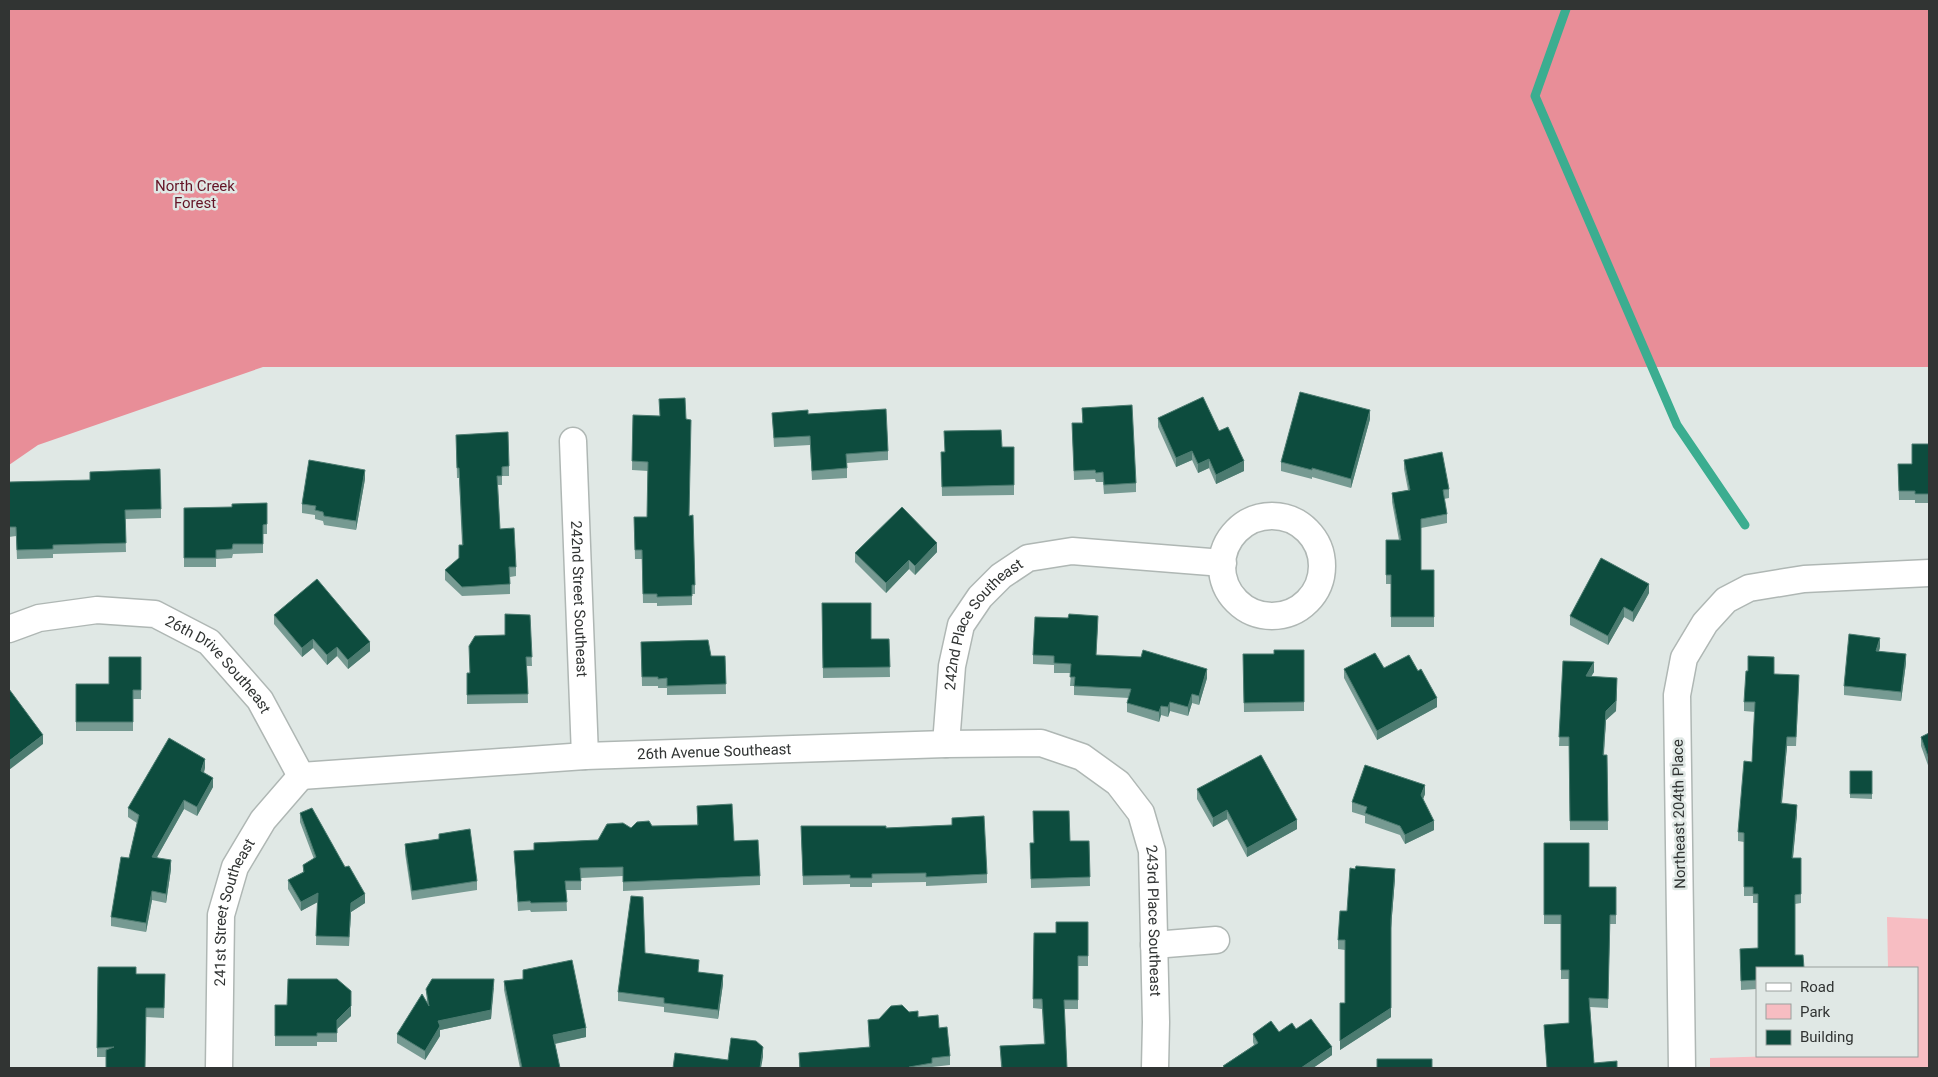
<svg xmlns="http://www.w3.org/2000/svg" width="1938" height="1077" font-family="Roboto,sans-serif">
<rect width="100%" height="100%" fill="#e0e8e5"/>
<path fill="#f7bdc2" d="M1887 917 1929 919V1068H1710V1058L1778 1056H1917V968H1888Z"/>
<path fill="#e88e98" d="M9 9H1929V367H263L38 445 9 465Z"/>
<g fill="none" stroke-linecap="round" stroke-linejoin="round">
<path stroke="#3bad90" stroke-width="9" d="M1566 9 1535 96 1677 425 1745 525"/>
<g stroke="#afb7b4" stroke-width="29">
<g id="minor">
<path id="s1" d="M573 441 585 756"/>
<circle cx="1272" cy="566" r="50"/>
<path id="s2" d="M9 629 39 618 97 610 155 614 209 642 260 700 301 776"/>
<path id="s3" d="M946 744 952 666 961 625 980 597 1001 576 1028 558 1072 551 1223 563"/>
<path id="s4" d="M301 776 585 756 946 744 1041 743 1082 757 1118 783 1141 813 1152 851 1156 1022 1155 1068"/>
<path d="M1154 945 1216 940"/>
<path id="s5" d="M219 1068 221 915 235 867 263 820 301 776"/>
<path d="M1682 1068 1677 695 1684 658 1705 623 1726 600 1749 588 1804 579 1929 573"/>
</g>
</g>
<use href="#minor" stroke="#fff" stroke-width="26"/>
</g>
<path fill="#769a92" d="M1082 408 1136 483V492L1104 494 1103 482H1096L1095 479 1074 480 1072 423H1082Z
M772 413 808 414 888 451V460L847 463V478L812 480 810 445 774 447Z
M633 415 689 516 695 585V594H692V605L657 606V603H643L642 559H635L634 517H647L648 471 632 470Z
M1158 418 1219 431 1244 471 1216 484 1209 468 1198 473 1192 460 1176 467 1158 427Z
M1370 419 1351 488 1312 477V479L1281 471V462Z
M456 435 509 466V476H502V485H498L500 529 516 567V576L510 577V594L462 596 445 580V570L459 558V545H462L459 478H457Z
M1929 444V503H1915V500H1899L1898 464H1912Z
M1002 447H1014V495L942 496 941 452Z
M1404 460 1449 489V498L1444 499 1447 514V523L1421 528V570H1434V627H1391V584H1386V540H1399L1392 502V493L1408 490 1404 469Z
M365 479 356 530 324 525 323 521 315 519V515L302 513V504Z
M9 482 161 509V518L125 519 126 552 53 554V558L17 559 16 536 9 537Z
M267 503V534H263V553L233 554 232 558 216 559V567H184V508L232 507Z
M937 552 915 575 909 569 886 593 855 562V553Z
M1649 593 1633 622 1624 617 1608 645 1570 625V616Z
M822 603 871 639H889L890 677 823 678Z
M274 615 370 651 348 669 337 656 327 665 313 648 302 657 274 624Z
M530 615 532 666H527L528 703 467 704V673H469L505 635Z
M1098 625 1096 655 1207 678 1199 705 1192 703 1188 716 1170 711 1168 717 1161 715 1159 722 1127 712V703L1129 698 1074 695V686H1070L1071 673H1054V665L1033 664V655Z
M641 642 711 656H725L726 694 667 695V688H658V686H642Z
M1880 647 1879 651 1906 663 1901 701 1844 695V686Z
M1304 650V711L1244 712 1243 654H1274Z
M141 657V699H133V731H76V684H109Z
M1563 661 1594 672 1591 676 1617 687 1616 711 1606 720 1604 755H1607L1608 830H1570L1569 746H1559Z
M1384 668 1437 707 1377 740 1344 678V669Z
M1774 674 1799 684 1796 746H1787L1782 803 1797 814 1793 858H1801V903L1795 904 1757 968V989L1741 990 1740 949 1758 948V903H1753V896H1744V842L1738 841V832L1752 762 1755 712 1744 711V702Z
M1929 733V768L1921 746V737Z
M205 768 204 773 213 787 197 816 184 809 157 857 171 869 166 903 152 900 146 932 111 926V917L129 858 137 823 128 817V808Z
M1850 771H1872V799L1850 798Z
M1197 789 1297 829 1247 857 1227 819 1213 827 1197 799Z
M1425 794 1423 799 1434 830 1405 844 1400 835 1365 823V816L1352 812V802Z
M697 806 734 841 760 876V885L623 891V876L581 878V890H566L567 911 531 912 530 910 518 911 514 851 534 850V843L598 840 631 828 697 825Z
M300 813 365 903 351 912 349 946 316 945 317 902 301 911 288 889V880L303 872V865L314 859 300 822Z
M952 825 987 874V883L926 886V882L872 883V887H850V884L803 885 801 826 886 828Z
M1070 841H1089L1090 886 1031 888 1030 843Z
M1544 843 1589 887H1616V924H1610L1608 1008 1590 1007 1594 1063 1617 1068H1547L1544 1025 1569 1023V979H1561V924H1544Z
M405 844 477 881V890L412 900 405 853Z
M1395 878 1391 928V1017L1340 1050 1345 1003V950L1338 949V940L1347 911Z
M1088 922V966H1078V1009H1064L1067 1068H1001L1000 1046 1044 1044 1042 1009 1033 1008 1034 933H1056Z
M645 953 699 972 723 984 718 1019 664 1012V1007L618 1001V992Z
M98 967 136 974H165L164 1018 146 1017 106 1057H97Z
M523 970 586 1037 555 1044 560 1068H520L504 990V981L523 979Z
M494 988 491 1019 440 1030V1036L425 1060 397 1043V1034L427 1002 426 989Z
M275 1005 351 1016 337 1029V1042H317V1046H275Z
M909 1012 939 1028 950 1056V1065L932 1067V1068H799V1053L869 1047 868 1020 879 1019Z
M1296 1029 1332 1055 1313 1068H1223V1066L1254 1045 1253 1042V1034L1279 1032Z"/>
<path fill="#4c7b70" d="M1370 410V419L1351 488V479Z
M1192 451V460L1176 467V458Z
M1209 459V468L1198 473V464Z
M1244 461V471L1216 484V475Z
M365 470V479L356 530V521Z
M937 543V552L915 575V566Z
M909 560V569L886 593V583Z
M1649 584V593L1633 622V612Z
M1624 607V617L1608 645V636Z
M1880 638V647L1876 660V651Z
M313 639V648L302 657V648Z
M370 642V651L348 669V660Z
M337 647V656L327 665V655Z
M1906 654V663L1901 701V692Z
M1594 662V672L1586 685V676Z
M1207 669V678L1199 705V696Z
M1617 678 1616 711 1606 720 1603 764 1606 711Z
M1192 694V703L1188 716V707Z
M1437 698V707L1377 740V731Z
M1170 702V711L1168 717V707Z
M1161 706V715L1159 722V712Z
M43 735V744L9 770V761Z
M1787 737V746L1781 812V803Z
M205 759V768L201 780V771Z
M213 778V787L197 816V807Z
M1425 785V794L1421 804V795Z
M184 800V809L152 866V857Z
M1797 805V814L1792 867V858Z
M1227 810V819L1213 827V818Z
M1297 820V829L1247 857V848Z
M1434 821V830L1405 844V835Z
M171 860V869L166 903V894Z
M1395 869V878L1391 928V919Z
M152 891V900L146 932V923Z
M318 893V902L301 911V902Z
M365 894V903L351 912 349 946 351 903Z
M723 975V984L718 1019V1010Z
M494 979 491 1019 440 1030V1036L425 1060V1051L438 1021Z
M351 1006V1016L337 1029V1020Z
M1391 1008V1017L1340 1050V1041Z
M586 1028V1037L553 1044V1035Z
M763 1047V1057L761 1068H760Z
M1332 1047V1055L1313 1068H1301Z"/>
<path fill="#0d4c3e" stroke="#4c7b70" d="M1300 392 1370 410 1351 479 1312 468V470L1281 462Z
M1203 397 1219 431 1228 427 1244 461 1216 475 1209 459 1198 464 1192 451 1176 458 1158 418Z
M685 398 686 419 691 420 689 516 693 515 695 585H692V596L657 597V594H643L642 550H635L634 517H647L648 462 632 461 633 415 660 416 659 399Z
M1132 405 1136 483 1104 485 1103 472 1096 473 1095 470 1074 471 1072 423H1083L1082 408Z
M886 409 888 451 846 454 847 468 812 471 810 436 774 438 772 413 808 410V414Z
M1001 430 1002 447H1014V485L942 487 941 452H945L944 431Z
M508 432 509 466 502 467V476H497L500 529 514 528 516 567H509L510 584 462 587 445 570 459 558V545H463L459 468H457L456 435Z
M1912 444H1929V494H1915V491H1899L1898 464H1912Z
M1442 452 1449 489 1443 490 1447 514 1421 519V570H1434V617H1391V575H1386V540H1401L1392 493 1410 490 1404 460Z
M309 460 365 470 356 521 324 516 323 512 315 510 316 506 302 504Z
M160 469 161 509 125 510 126 543 53 545V549L17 550 16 527H9V482L90 480V472Z
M267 503V524L263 525V544H233L232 549 216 550V558H184V508L232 507V504Z
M902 507 937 543 915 566 909 560 886 583 855 553Z
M1601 558 1649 584 1633 612 1624 607 1608 636 1570 616Z
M317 579 370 642 348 660 337 647 327 655 313 639 302 648 274 615Z
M822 603H871V639H889L890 667 823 668Z
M505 614 530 615 532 657H526L528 694 467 695V673H470L469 646 475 636 505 635Z
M1069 614 1098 616 1096 655 1141 657 1143 650 1207 669 1199 696 1192 694 1188 707 1170 702 1168 707 1161 706 1159 712 1127 703 1131 689 1074 686 1075 677H1070L1071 664 1054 663V656L1033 655 1035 617 1068 618Z
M1849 634 1880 638 1876 651 1906 654 1901 692 1844 686Z
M708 640 711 656H725L726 684 667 686V678L658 679V677H642L641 642Z
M1274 650H1304V702L1244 703 1243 654H1274Z
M1375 653 1384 668 1409 655 1418 671 1421 669 1437 698 1377 731 1344 669Z
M1748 656 1774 657V674L1799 675 1796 737H1787L1781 803 1797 805 1792 858H1801V894L1795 895V955H1803L1804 968H1757V980L1741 981 1740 949 1758 948V894H1753V887H1744V833L1738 832 1744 761 1752 762 1755 702H1744L1746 671H1748Z
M109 657H141V690H133V722H76V684H109Z
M1563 661 1594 662 1586 676 1617 678 1616 701 1606 711 1603 755H1607L1608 821H1570L1569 737H1559Z
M9 689 43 735 9 761Z
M1929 733V759L1921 737Z
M169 738 205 759 201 771 213 778 197 807 184 800 152 857 171 860 166 894 152 891 146 923 111 917 121 857 129 858 139 815 128 808Z
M1261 755 1297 820 1247 848 1227 810 1213 818 1197 789Z
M1365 765 1425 785 1421 795 1434 821 1405 835 1400 826 1365 813 1367 807 1352 802Z
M1850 771H1872V794H1850Z
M732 804 734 841 758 840 760 876 623 882V867L580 868 581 881H565L567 902 531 903 530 901 518 902 514 851 534 850V843L598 840 607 824 623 823 631 828 637 822 649 821 652 826 698 825 697 806Z
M312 808 345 867 349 866 365 894 351 903 349 937 316 936 318 893 301 902 288 880 304 872 303 865 316 857 300 813Z
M1033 811H1069L1070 841H1089L1090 877 1031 879 1030 843H1034Z
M984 816 987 874 926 877V873L872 874V878H850V875L803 876 801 826H886V828L952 825V818Z
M470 829 477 881 412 891 405 844 439 839V834Z
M1544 843H1589V887H1616V915H1610L1608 999 1589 998 1594 1063 1617 1061V1068H1547L1544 1025 1569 1023V970H1561V915H1544Z
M1356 866 1395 869 1391 919V1008L1340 1041V1003H1345V940H1338L1340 911H1347L1350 868 1355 869Z
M631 896 643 897 645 953 699 960 698 972 723 975 718 1010 664 1003V998L618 992Z
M1056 922H1088V956H1078V1000H1064L1067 1068H991H1002L1000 1046 1045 1044 1042 999H1033L1034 933H1056Z
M572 960 586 1028 553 1035 560 1068H522L504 981 523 979V970Z
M98 967H136V974H165L164 1008H146L145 1068H106V1050L114 1047 97 1048Z
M288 979H337L351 991V1006L337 1020V1033H317V1036H275V1005H287Z
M432 979H494L491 1010 438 1021 440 1026 425 1051 397 1034 422 994 429 1006 426 989Z
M902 1005 909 1012 918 1011V1017L938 1015 939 1028 947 1027 950 1056 932 1058V1063L909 1067V1068H800L799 1053 870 1047 868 1020 879 1019 891 1006Z
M1311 1019 1332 1047 1301 1068H1225L1223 1066 1258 1043 1253 1034 1271 1021 1279 1032 1292 1023 1296 1029Z
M731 1038 756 1041 763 1047 760 1068H673L675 1053 728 1060Z
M1377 1059H1432V1068H1377Z"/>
<g text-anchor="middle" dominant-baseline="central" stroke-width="5" stroke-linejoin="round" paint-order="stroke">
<g font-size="15" fill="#641426" stroke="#e0e8e5">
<text x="195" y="186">North Creek<tspan x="195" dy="17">Forest</tspan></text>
</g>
<g font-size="15" fill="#313433" stroke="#e0e8e5">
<text stroke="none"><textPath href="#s1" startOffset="158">242nd Street Southeast</textPath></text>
<text stroke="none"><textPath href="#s3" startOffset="131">242nd Place Southeast</textPath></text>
<text stroke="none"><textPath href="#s2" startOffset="231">26th Drive Southeast</textPath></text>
<text stroke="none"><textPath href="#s4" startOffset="414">26th Avenue Southeast</textPath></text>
<text transform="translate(1679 814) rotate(-91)">Northeast 204th Place</text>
<text stroke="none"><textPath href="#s5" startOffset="158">241st Street Southeast</textPath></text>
<text stroke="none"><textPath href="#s4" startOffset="976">243rd Place Southeast</textPath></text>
</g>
</g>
<rect width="1938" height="1077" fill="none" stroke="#313433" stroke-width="20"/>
<rect x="1756" y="967" width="162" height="90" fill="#e0e8e5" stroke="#9aa09e"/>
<rect x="1766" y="983" width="25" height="8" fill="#ffffff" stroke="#9aa09e"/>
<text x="1800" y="992" font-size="15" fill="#313433">Road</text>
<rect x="1766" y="1004" width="25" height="15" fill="#f7bdc2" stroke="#9aa09e"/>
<text x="1800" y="1017" font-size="15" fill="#313433">Park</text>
<rect x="1766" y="1030" width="25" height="15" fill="#0d4c3e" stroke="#9aa09e"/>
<text x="1800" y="1042" font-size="15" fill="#313433">Building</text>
</svg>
